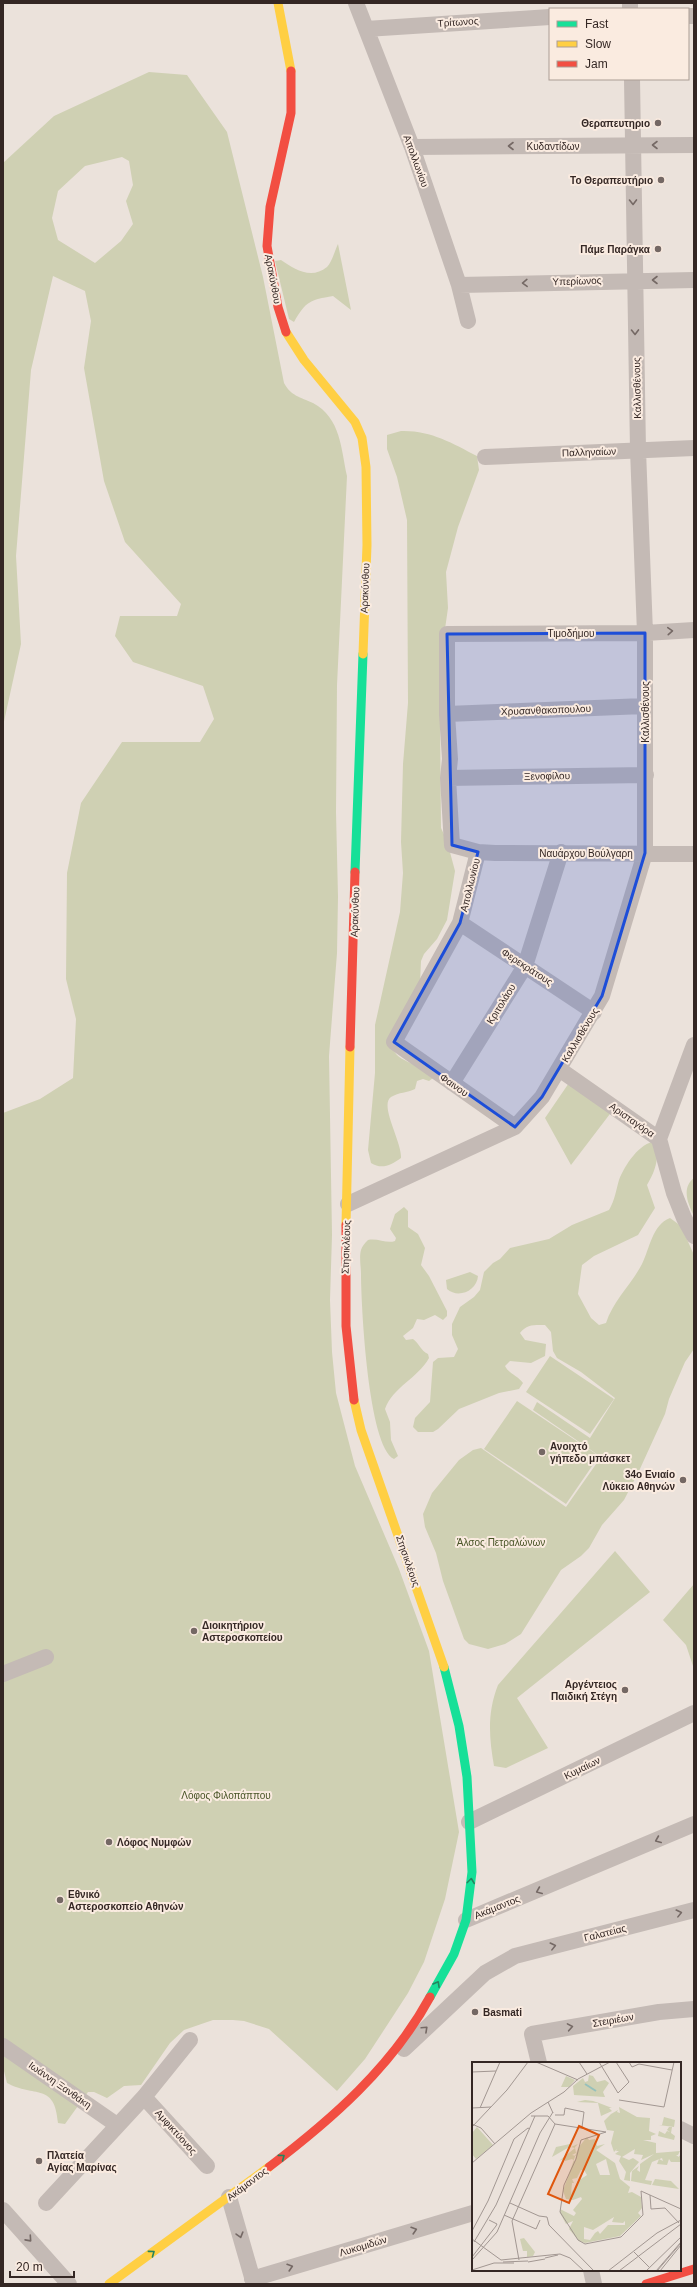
<svg xmlns="http://www.w3.org/2000/svg" width="697" height="2287" font-family="Helvetica,sans-serif">
<rect width="100%" height="100%" fill="#ebe2db"/>
<path fill="#cfd0b3" fill-rule="evenodd" d="M149 72 187 75 227 132 263 277 284 383C291 396 300 397 313 403 341 418 341 449 347 476L337 685 336 812 338 897 337 953 329 1056 332 1235 330 1300 332 1352 336 1393 355 1466 399 1569 429 1651 459 1832 445 1899 424 1962 408 1993 382 2033 365 2059 337 2091 269 2029 244 2021 233 2020H213L184 2030 170 2043 141 2085 124 2086 107 2098 94 2092H88L65 2124 58 2123C55 2082 34 2098 7 2083L3 2067V1113L40 1099 73 1078 76 1019 66 979 67 873 81 803 122 742H200L214 719 203 686 133 662 115 636 120 616H177L181 604 125 542 104 481 84 368 91 321 85 291 53 276 31 370 16 556 21 644 3 726V163L54 116ZM122 157 129 161 133 185 126 201 133 224 121 241 95 263 58 240 52 218 58 191 85 166Z
M338 244 351 310 333 296C310 300 306 301 294 322L289 319 275 261 281 260C294 269 311 280 327 267 332 262 335 250 338 244Z
M401 431C430 430 452 443 477 456L479 470 458 527 446 572 448 608 445 629 440 712 441 828 447 841 455 871 447 920 437 939 424 954 421 961 420 984 389 1040C395 1059 402 1058 418 1067 423 1070 428 1075 433 1078L429 1081 423 1079 417 1081 415 1089C407 1093 399 1092 391 1097 379 1105 402 1142 401 1158 391 1165 382 1170 371 1163L368 1150 375 1073V1025L400 912 403 873 401 842 403 764 408 703 407 520 397 477 387 449V435Z
M573 1077 616 1106 571 1165 545 1118Z
M656 1141C659 1159 656 1170 647 1185L655 1208 638 1235 594 1256 582 1265 578 1294 591 1318 599 1325 606 1323C613 1301 631 1285 642 1264 650 1248 652 1225 670 1218L681 1226 694 1255V1349L685 1362 669 1399 665 1414 639 1471 624 1500 602 1525 589 1548 581 1556 561 1570 521 1634 505 1644 488 1649 469 1644 464 1639 443 1581 436 1553 425 1527 423 1514 432 1493 459 1460 473 1450 481 1448 566 1507 601 1457 533 1410 537 1402 590 1438 615 1398 581 1372 557 1358 553 1351 551 1332 545 1325C534 1325 527 1324 520 1333L525 1340 546 1344 545 1356 531 1363 510 1361 505 1366C509 1374 517 1375 523 1383L519 1389 499 1393 459 1409 438 1429 433 1432H418L413 1427 415 1418 430 1402 433 1362 438 1358 454 1357 458 1349 452 1335V1324L460 1307 474 1297 480 1290 484 1272 493 1263 500 1259 510 1248 549 1239 572 1225 609 1210C615 1200 616 1190 619 1180 625 1165 639 1143 656 1141Z
M694 1178V1216C688 1204 681 1188 694 1178Z
M404 1207 408 1211V1227L418 1234 425 1248 421 1265 429 1276 447 1311V1316L443 1320 435 1315 424 1320 417 1319 413 1328 403 1336 406 1340 413 1339C420 1344 420 1350 428 1354L429 1358C418 1378 393 1387 385 1409L390 1422 391 1440 398 1456 394 1459C368 1447 361 1304 361 1274 361 1267 359 1257 361 1250 362 1246 365 1243 368 1240 378 1238 387 1244 395 1241L396 1238 390 1229 395 1214Z
M470 1272 478 1276C477 1291 458 1299 447 1289L446 1280Z
M550 1356 614 1399 590 1434 526 1392Z
M517 1401 599 1456 566 1504 484 1449Z
M615 1551 650 1592 517 1698 548 1748 506 1768 494 1766C489 1737 487 1713 498 1685Z
M694 1584V1669L686 1645 663 1620Z"/>
<g fill="none" stroke-linecap="round" stroke-linejoin="round">
<path stroke="#c4bab5" stroke-width="16" d="M356 3 412 147 459 285 468 321
M630 3V9
M688 16H694
M366 29 550 17
M412 147 694 145
M459 285 694 280
M485 457 694 448
M694 630 645 633 447 634V714L450 759 448 778 452 845 478 852 495 853 694 854
M447 714 644 706
M448 778 646 775
M478 852 460 923 394 1042 515 1127
M460 923 594 1012
M559 1069 659 1139 674 1193 684 1218 694 1236
M452 1083 525 966 561 852
M659 1139 694 1045
M348 1204 515 1127 542 1097 602 996 645 853V633L638 450 632 79
M3 1674 46 1657
M469 1822 694 1713
M466 1920 694 1824
M3 2046 117 2125
M404 2049 485 1973 515 1956 694 1910
M539 2063 532 2034 659 2012 694 2009
M144 2097 207 2166
M680 2129 694 2136
M229 2197 254 2284
M46 2203 144 2097 190 2040
M3 2210 69 2284
M591 2270 594 2284
M252 2279 473 2213"/>
<path stroke="#16e098" stroke-width="9" d="M355 872 363 654
M430 1997 454 1954 466 1920 472 1872 467 1777 459 1726 444 1667"/>
<path stroke="#ffcf43" stroke-width="9" d="M278 3 291 71
M286 332 304 360 355 422 362 438 366 467 367 545 363 654
M346 1225 350 1047
M354 1400 361 1430 444 1667
M109 2284 269 2167"/>
<path stroke="#f24e42" stroke-width="9" d="M286 332 278 307 267 246 270 207 291 113V71
M350 1047 355 872
M346 1225V1326L354 1400
M269 2167C331 2120 392 2067 430 1997
M646 2284 694 2269"/>
</g>
<defs><path id="oneway-chevron" d="M-2-3.5L2.5 0L-2 3.5" fill="none" stroke-width="1.6" stroke-linecap="round" stroke-linejoin="round"/></defs>
<g stroke="#756965">
<use href="#oneway-chevron" transform="translate(655 145) rotate(180)"/>
<use href="#oneway-chevron" transform="translate(511 146) rotate(180)"/>
<use href="#oneway-chevron" transform="translate(633 202) rotate(89)"/>
<use href="#oneway-chevron" transform="translate(655 280) rotate(-180)"/>
<use href="#oneway-chevron" transform="translate(525 283) rotate(178)"/>
<use href="#oneway-chevron" transform="translate(635 332) rotate(89)"/>
<use href="#oneway-chevron" transform="translate(670 631) rotate(-4)"/>
<use href="#oneway-chevron" transform="translate(658 1840) rotate(157)"/>
<use href="#oneway-chevron" transform="translate(539 1891) rotate(157)"/>
<use href="#oneway-chevron" transform="translate(679 1913) rotate(-14)"/>
<use href="#oneway-chevron" transform="translate(553 1946) rotate(-14)"/>
<use href="#oneway-chevron" transform="translate(570 2027) rotate(-10)"/>
<use href="#oneway-chevron" transform="translate(425 2029) rotate(-43)"/>
<use href="#oneway-chevron" transform="translate(414 2230) rotate(-17)"/>
<use href="#oneway-chevron" transform="translate(240 2235) rotate(74)"/>
<use href="#oneway-chevron" transform="translate(29 2239) rotate(48)"/>
<use href="#oneway-chevron" transform="translate(290 2267) rotate(-17)"/>
</g>
<g stroke="#25845e">
<use href="#oneway-chevron" transform="translate(471 1881) rotate(-83)"/>
<use href="#oneway-chevron" transform="translate(437 1984) rotate(-61)"/>
<use href="#oneway-chevron" transform="translate(282 2157) rotate(-37)"/>
<use href="#oneway-chevron" transform="translate(152 2253) rotate(-36)"/>
</g>
<path fill="#1d4ed8" fill-opacity="0.2" stroke="#1d4ed8" stroke-width="3" stroke-linejoin="round" d="M645 633V853L602 996 542 1097 515 1127 394 1042 460 923 478 852 452 845 447 634Z"/>
<g fill="#746864" stroke="#faebe0" stroke-width="1.5">
<circle cx="658" cy="123" r="4"/>
<circle cx="661" cy="180" r="4"/>
<circle cx="658" cy="249" r="4"/>
<circle cx="542" cy="1452" r="4"/>
<circle cx="683" cy="1480" r="4"/>
<circle cx="194" cy="1631" r="4"/>
<circle cx="625" cy="1690" r="4"/>
<circle cx="109" cy="1842" r="4"/>
<circle cx="60" cy="1900" r="4"/>
<circle cx="475" cy="2012" r="4"/>
<circle cx="39" cy="2161" r="4"/>
</g>
<g text-anchor="middle" dominant-baseline="central" stroke-width="4" stroke-linejoin="round" paint-order="stroke">
<g font-size="10" fill="#342724" stroke="#faebe0">
<text transform="translate(458 22) rotate(-4)">Τρίτωνος</text>
<text x="553" y="146">Κυδαντίδων</text>
<text transform="translate(416 161) rotate(70)">Απολλωνίου</text>
<text transform="translate(273 279) rotate(79)">Αρακύνθου</text>
<text transform="translate(577 281) rotate(-2)">Υπερίωνος</text>
<text transform="translate(637 388) rotate(-91)">Καλλισθένους</text>
<text transform="translate(589 452) rotate(-2)">Παλληναίων</text>
<text transform="translate(365 588) rotate(-88)">Αρακύνθου</text>
<text x="571" y="633">Τιμοδήμου</text>
<text transform="translate(546 710) rotate(-2)">Χρυσανθακοπουλου</text>
<text transform="translate(645 712) rotate(-90)">Καλλισθένους</text>
<text transform="translate(547 776) rotate(-1)">Ξενοφίλου</text>
<text x="586" y="853">Ναυάρχου Βούλγαρη</text>
<text transform="translate(470 885) rotate(-76)">Απολλωνίου</text>
<text transform="translate(355 912) rotate(-88)">Αρακύνθου</text>
<text transform="translate(527 967) rotate(33)">Φερεκράτους</text>
<text transform="translate(501 1004) rotate(-58)">Κριτολάου</text>
<text transform="translate(580 1035) rotate(-59)">Καλλισθένους</text>
<text transform="translate(454 1085) rotate(35)">Φαινου</text>
<text transform="translate(632 1120) rotate(35)">Αρισταγόρα</text>
<text transform="translate(346 1247) rotate(-88)">Στησικλέους</text>
<text transform="translate(408 1561) rotate(71)">Στησικλέους</text>
<text transform="translate(582 1768) rotate(-26)">Κυμαίων</text>
<text transform="translate(497 1907) rotate(-22)">Ακάμαντος</text>
<text transform="translate(605 1933) rotate(-14)">Γαλατείας</text>
<text transform="translate(613 2020) rotate(-10)">Στειριέων</text>
<text transform="translate(60 2085) rotate(35)">Ιωάννη Ξανθάκη</text>
<text transform="translate(176 2132) rotate(48)">Αμφικτύονος</text>
<text transform="translate(247 2184) rotate(-37)">Ακάμαντος</text>
<text transform="translate(363 2246) rotate(-17)">Λυκομιδών</text>
</g>
<g font-size="10" font-weight="bold" fill="#342724" stroke="#faebe0" text-anchor="start">
<text x="650" y="123" text-anchor="end">Θεραπευτηριο</text>
<text x="653" y="180" text-anchor="end">Το Θεραπευτήριο</text>
<text x="650" y="249" text-anchor="end">Πάμε Παράγκα</text>
<text x="550" y="1446">Ανοιχτό<tspan x="550" dy="12">γήπεδο μπάσκετ</tspan></text>
<text x="675" y="1474" text-anchor="end">34ο Ενιαίο<tspan x="675" dy="12">Λύκειο Αθηνών</tspan></text>
<text x="202" y="1625">Διοικητήριον<tspan x="202" dy="12">Αστεροσκοπείου</tspan></text>
<text x="617" y="1684" text-anchor="end">Αργέντειος<tspan x="617" dy="12">Παιδική Στέγη</tspan></text>
<text x="117" y="1842">Λόφος Νυμφών</text>
<text x="68" y="1894">Εθνικό<tspan x="68" dy="12">Αστεροσκοπείο Αθηνών</tspan></text>
<text x="483" y="2012">Basmati</text>
<text x="47" y="2155">Πλατεία<tspan x="47" dy="12">Αγίας Μαρίνας</tspan></text>
</g>
<g font-size="10" fill="#485426" stroke="#faebe0">
<text x="501" y="1542">Άλσος Πετραλώνων</text>
<text x="226" y="1795">Λόφος Φιλοπάππου</text>
</g>
</g>
<g transform="translate(472 2062)">
<rect width="209" height="209" fill="#ebe2db"/>
<path d="M117 13 121 14 125 20 133 18 137 21 131 30 133 35 102 33 101 24 111 16 113 20 116 19ZM94 14 103 18 97 25H89ZM113 38 121 39 127 41 140 46H137L140 49 129 54 126 41 105 40ZM147 45 165 55 178 56 177 69 184 72 179 74V78H171L184 81V91L208 89 206 93H204L207 95V94L209 93 208 100H199L197 97 195 103 185 102 187 97 191 99 190 96 180 100 173 118 180 119 179 123 159 119 160 109 167 104 165 108 168 110V102L182 92 169 98 171 93 162 92 163 87 150 95 157 98 161 96 167 100 158 111V119L152 118 154 110 147 99 149 94 143 92 147 89H144L145 87 142 90 139 81 142 69 135 68 132 59 139 52 146 48 145 50 148 51ZM192 55 203 58 202 65 187 63H190ZM5 65 21 83 4 97 0 92V71ZM197 65H200L199 71 203 74 202 78 186 74 187 69 193 72 195 69 198 70 195 68ZM115 75 117 78 123 77 125 84 133 82 124 88 143 101 148 117 158 125 156 131 160 130 169 135 170 146 166 151 169 154 148 174 113 181 107 179 97 167 101 159 94 162 88 151V147L102 154 104 151 101 148 110 137 109 135 101 138 94 137 91 129 106 86ZM134 97 138 113H128L124 102ZM109 108H112L115 113 106 119 99 132 100 121H102L100 117 105 116ZM142 155 140 160 151 161 153 159V163H136L128 172 126 169 123 171 118 178 112 177V165L121 168ZM98 82 99 84 80 95 84 85ZM106 82 103 85 104 91 100 93 104 94 103 99 100 97 93 99V96L87 99 103 86 99 85ZM183 117 199 119 207 127 180 123ZM52 176 63 190 61 194 55 195V189H51L48 177Z" fill="#cfd0b3" fill-rule="evenodd"/>
<path fill="none" stroke="#96c0bb" stroke-width="2" d="M113 22 124 29"/>
<path fill="none" stroke="#a29792" stroke-width="1" d="M64 0 106 18M107 0 115 12M127 0 146 31M144 0 157 20 146 31M157 0 160 5 167 2 200 8M0 10 24 9M147 38 192 45 202 0M76 40 81 51M0 46 19 45M8 46 28 0M83 53H92L93 46 112 50 110 65M0 62 9 66 23 82M83 62 134 70M0 65 35 28 56 0M134 70 109 78 104 97 92 123 88 150 106 178 113 182 149 175 171 153 169 129 209 147M0 101 59 51 92 30 106 17 138 0M178 133 179 147 193 146 207 161M38 141 67 154M32 153 64 167 68 158M67 154 75 155 77 163 122 209M0 169 16 139 42 77 56 66 58 67M0 177 29 198 88 192 98 196 112 209M2 180 24 143 63 54M162 190 177 205M0 195 24 164 25 162 17 158M73 196 86 193M0 198 25 170 68 71 81 50M47 198 40 159 83 62 76 54H59M31 200 56 199M56 200 73 197M0 208 22 201H42M78 209H95M136 209 185 171 209 158M147 209 209 162M174 209 209 175M184 209 209 180M185 209 209 181M188 209 209 183"/>
<path fill="#df560d" fill-opacity="0.15" stroke="#df560d" stroke-width="2" d="M107 64 127 73 97 141 76 132Z"/>
<rect width="209" height="209" fill="none" stroke="#342724" stroke-width="2"/>
</g>
<rect width="697" height="2287" fill="none" stroke="#342724" stroke-width="8"/>
<rect x="549" y="8" width="140" height="72" fill="#faebe0" stroke="#ab9d95"/>
<rect x="557" y="21" width="20" height="6" fill="#16e098" stroke="#ab9d95"/>
<text x="585" y="28" font-size="12" fill="#342724">Fast</text>
<rect x="557" y="41" width="20" height="6" fill="#ffcf43" stroke="#ab9d95"/>
<text x="585" y="48" font-size="12" fill="#342724">Slow</text>
<rect x="557" y="61" width="20" height="6" fill="#f24e42" stroke="#ab9d95"/>
<text x="585" y="68" font-size="12" fill="#342724">Jam</text>
<path d="M10 2271v6h64v-6" fill="none" stroke="#342724" stroke-width="2"/>
<text x="16" y="2271" font-size="12" fill="#342724" stroke="#faebe0" stroke-width="3" paint-order="stroke">20 m</text>
</svg>
